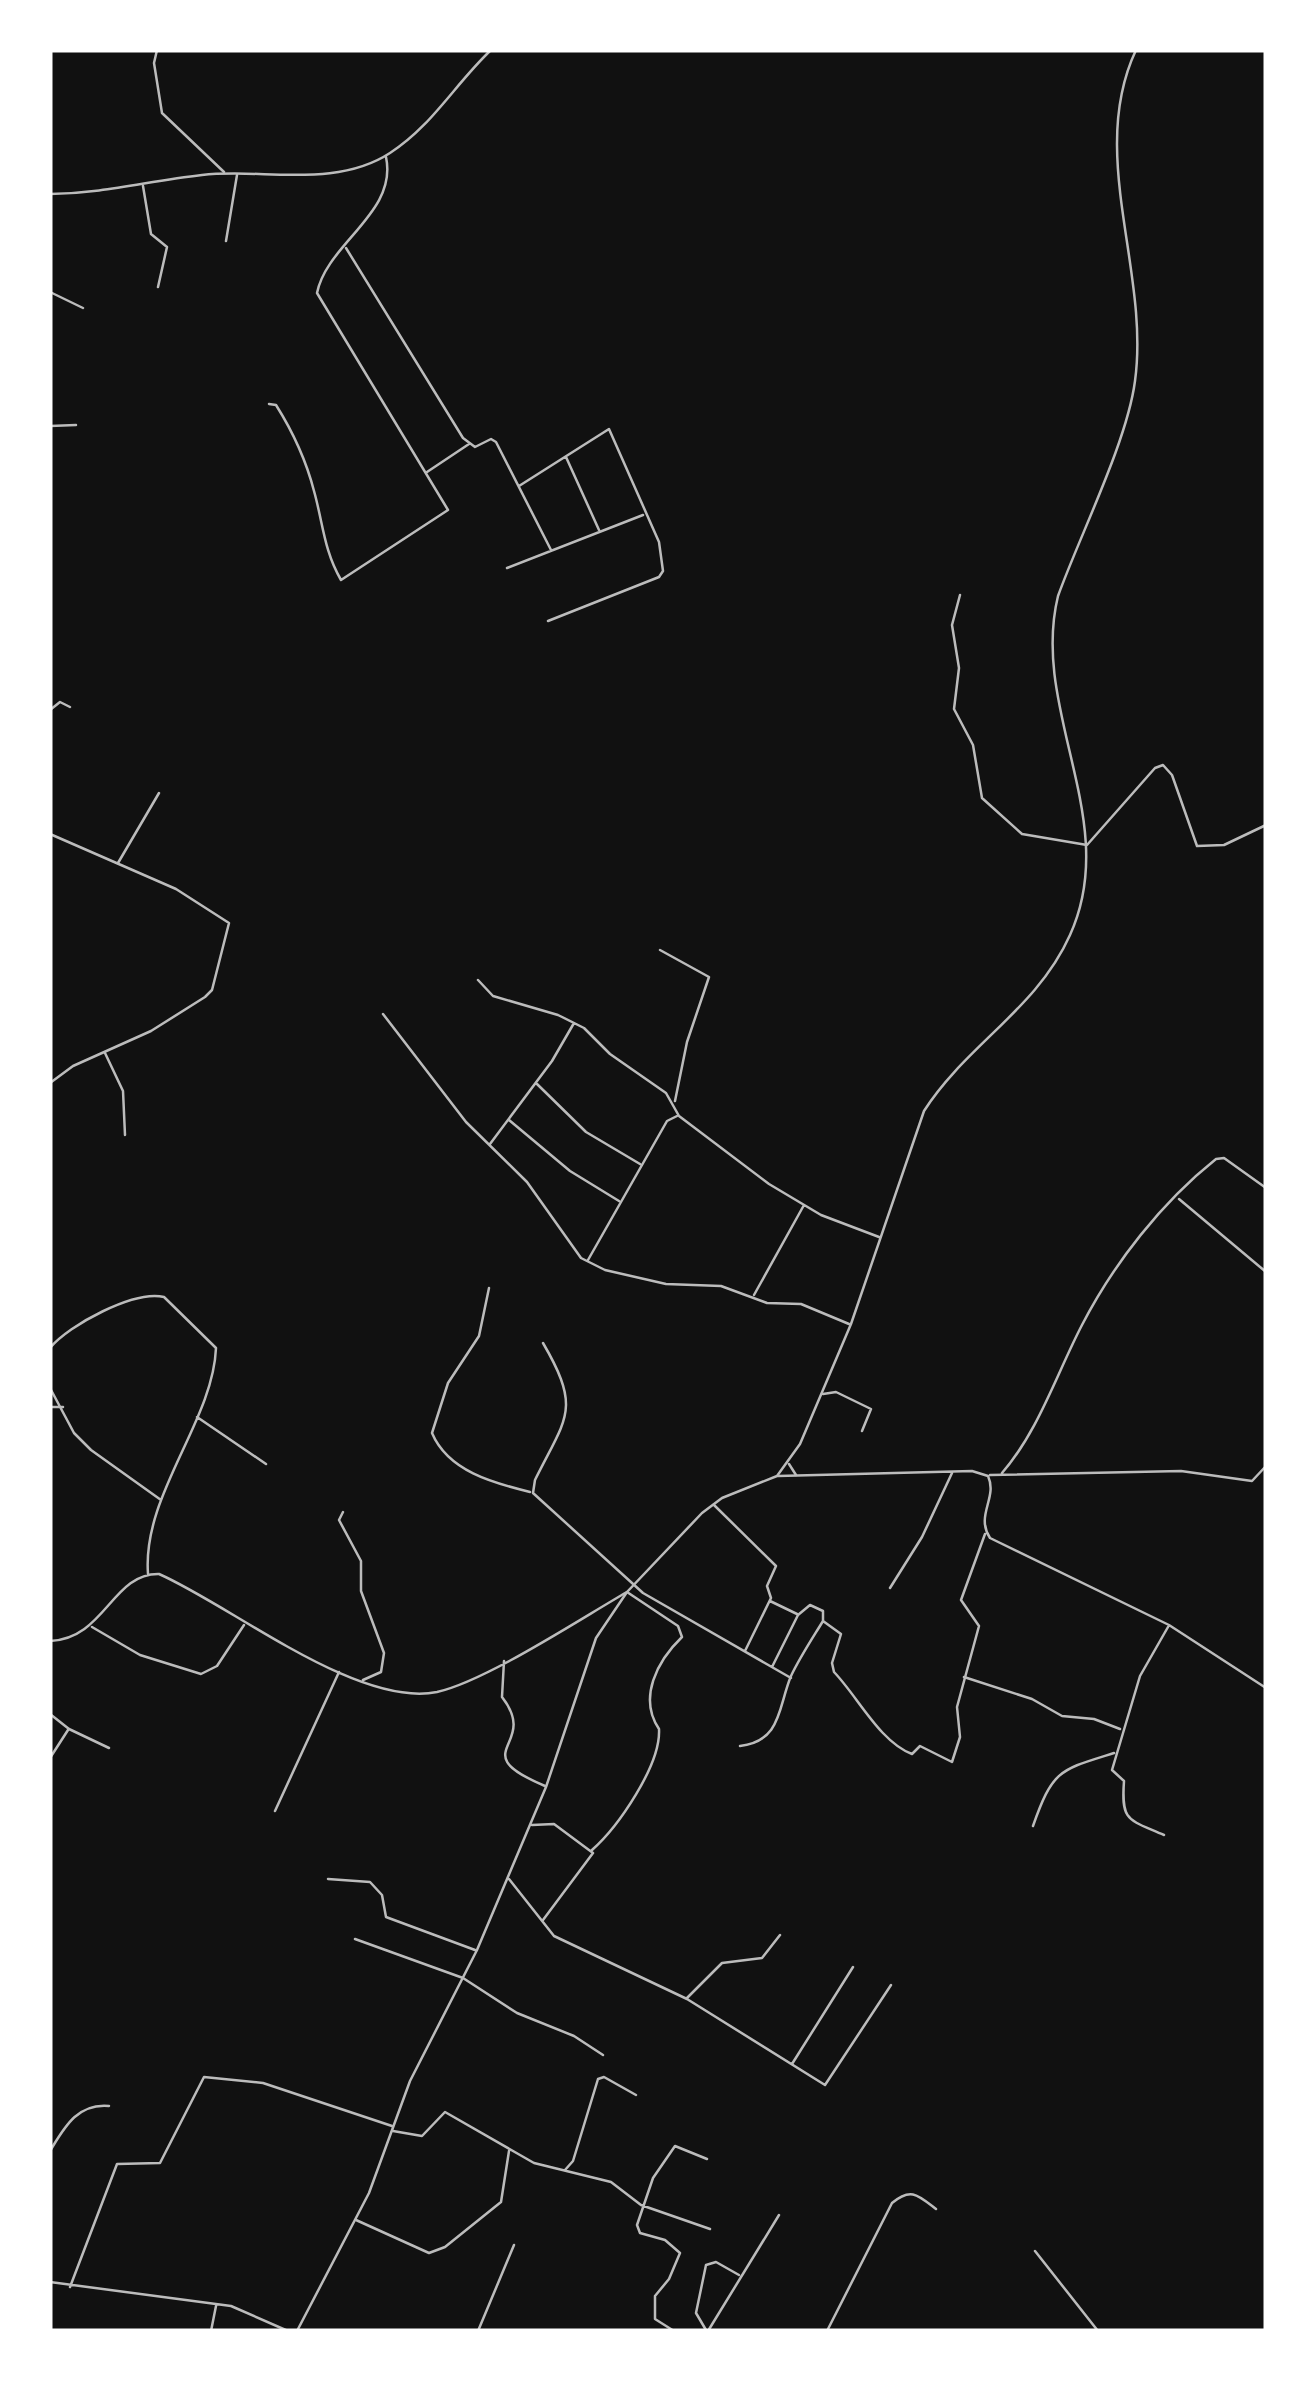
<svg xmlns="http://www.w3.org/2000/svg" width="1316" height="2381" font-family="Raleway,sans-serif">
<rect width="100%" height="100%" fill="#111"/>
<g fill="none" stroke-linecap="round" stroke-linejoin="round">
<path stroke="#bcbcbc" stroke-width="2.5" d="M157 50 154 63 162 113 224 172
M143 186 151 234 167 247 158 287
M226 241 237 175
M346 248 463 438 475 447 491 439 496 442 551 550
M50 292 83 308
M269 404 276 405C293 432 306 460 314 491 323 523 324 551 341 580L448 510 317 293C327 243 398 213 386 157
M50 426 76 425
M566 457 599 530
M427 472 469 444
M519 486 609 429 659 542 663 571 659 577 548 621
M507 568 643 515
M960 595 952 625 959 668 954 709 973 745 982 798 1022 834 1087 845 1155 768 1163 765 1172 775 1197 846 1224 845 1266 825
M50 710 60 702 70 707
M50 834 176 889 229 923 212 990 205 997 151 1031 73 1066 50 1083
M118 863 159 793
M660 950 709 977 687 1042 675 1101
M478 980 493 996 558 1015 584 1028 610 1054 666 1093 679 1116 769 1184 821 1215 879 1237
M383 1014 466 1122 527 1182 581 1258 605 1270 666 1284 721 1286 767 1303 801 1304 849 1324
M105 1053 123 1091 125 1135
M537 1084 586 1132 640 1164
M509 1120 570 1171 619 1201
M490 1144 552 1061 574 1023
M1179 1199 1266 1272
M588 1260 667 1121 677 1116
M489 1288 479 1336 448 1383 432 1433C448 1471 493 1483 530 1492
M754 1295 804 1205
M543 1343C582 1410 566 1417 535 1480L533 1493 643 1593 791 1678
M50 1348C69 1325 134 1290 164 1297L216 1348C213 1422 142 1495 148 1574
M50 1388 74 1433 91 1450 161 1500
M823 1394 836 1392 871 1409 862 1431
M50 1407H63
M197 1417 266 1464
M1002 1473C1038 1432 1057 1373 1082 1325 1114 1263 1162 1202 1216 1159L1224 1158 1266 1188
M990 1475 1181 1471 1252 1481 1266 1466
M778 1476 972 1471 988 1476C998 1498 975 1515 990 1538L1169 1625 1266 1688
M714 1505 776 1566 767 1586 771 1598 745 1651
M343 1512 339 1520 361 1561V1591L384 1653 381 1672 363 1680
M890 1588 922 1537 952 1473
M770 1601 797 1614
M823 1621 841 1634 832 1663 834 1672C858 1697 880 1742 912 1754L920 1746 952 1762 960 1737 957 1707 979 1626 961 1600 985 1534
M92 1627 140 1655 201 1674 217 1666 244 1625
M50 1641C105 1639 112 1573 159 1574 232 1606 357 1708 437 1692 486 1681 580 1619 627 1592L678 1626 682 1637C657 1661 638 1698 659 1729 661 1765 618 1827 592 1850
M504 1661 502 1697C541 1747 462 1751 545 1786
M964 1677 1032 1699 1062 1716 1094 1719 1120 1729
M50 1714 69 1729 109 1748
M740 1746C782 1741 778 1707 791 1676 800 1657 812 1639 823 1621V1611L810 1605 798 1615 772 1667
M50 1758 68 1730
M275 1811 339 1672
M532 1825 554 1824 593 1853 543 1920
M1033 1826C1053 1769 1060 1770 1114 1753
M1164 1835C1128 1819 1121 1822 1124 1781L1112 1770 1140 1676 1168 1627
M328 1879 370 1882 382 1895 386 1917 475 1950
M509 1879 554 1936 687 1999 825 2085 891 1985
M355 1939 463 1978 517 2013 574 2036 603 2055
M687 1998 722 1963 762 1958 780 1935
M792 2064 853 1967
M393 2131 422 2136 445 2112 534 2163 611 2182 641 2205 710 2229
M50 2151C64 2128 77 2103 109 2106
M565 2170 573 2161 598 2079 604 2077 636 2095
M356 2220 429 2253 445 2247 501 2202 509 2151
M1035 2251 1098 2331
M50 2282 231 2306 288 2331
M70 2287 117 2164 160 2163 204 2077 263 2083 392 2126
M706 2330 696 2313 706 2265 716 2262 739 2275
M211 2331 216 2306
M478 2331 514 2245
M674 2331 655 2319V2296L669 2279 680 2253 665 2240 640 2233 637 2225 653 2178 675 2146 707 2159
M708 2331 779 2215
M827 2331 892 2203C911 2187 918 2195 936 2209"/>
<path stroke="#bcbcbc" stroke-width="2.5" d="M50 194C107 193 147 181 202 175 262 168 335 189 390 153 432 126 455 84 491 50
M789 1464 796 1475
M297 2331 369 2193 410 2081 477 1950 546 1787 596 1638 627 1592 702 1513 722 1498 777 1476 800 1444 851 1324 924 1111C966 1045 1037 1009 1070 935 1122 821 1030 711 1058 596 1080 535 1127 442 1135 381 1150 271 1087 154 1136 50"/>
</g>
<rect width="1316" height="2381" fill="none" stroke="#ffffff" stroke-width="105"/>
</svg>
